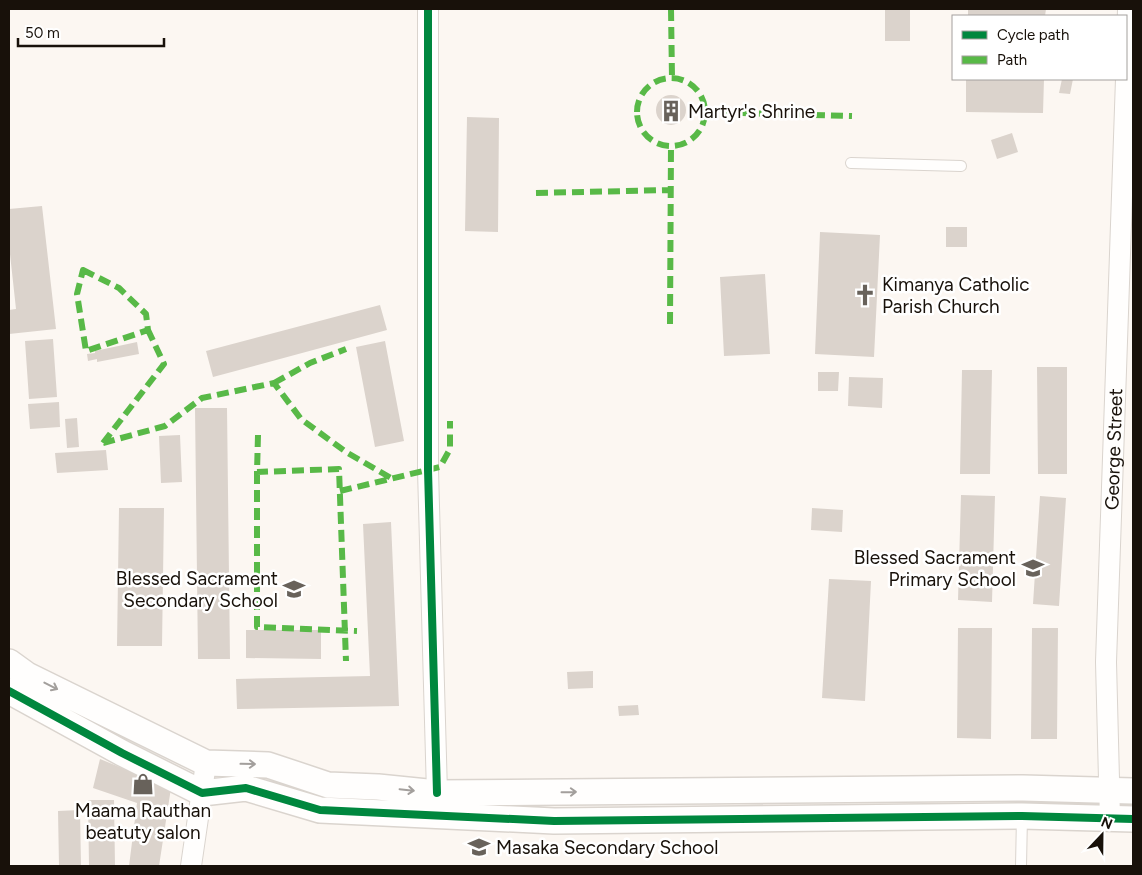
<svg xmlns="http://www.w3.org/2000/svg" width="1142" height="875" font-family="Figtree,sans-serif">
<rect width="100%" height="100%" fill="#fcf7f2"/>
<path fill="#dbd3cc" d="M885 9H910V41H885Z
M968 9H1046L1045 16H968Z
M966 79H1044L1043 113 966 112Z
M1062 79H1073L1070 94 1059 93Z
M656 110a15 15 0 1 1 30 0a15 15 0 1 1-30 0Z
M467 117 499 118 498 232 465 231Z
M1012 133 1018 152 997 159 991 140Z
M42 206 56 329 9 334V310L16 309 9 245V209Z
M946 227H967V247H946Z
M820 232 880 235 874 357 815 354Z
M765 274 770 354 724 356 720 277Z
M380 305 387 330 213 377 206 351Z
M53 339 57 397 29 399 25 341Z
M385 341 404 441 375 447 356 347Z
M137 342 139 354 97 362V359L88 361 87 354 95 353V351Z
M1037 367H1067V474H1038Z
M962 370H992L990 474H960Z
M818 372H839L838 391H818Z
M849 377 883 378 882 408 848 406Z
M59 402 60 427 30 429 28 404Z
M195 408H227L230 659H198Z
M77 418 79 447 67 448 65 419Z
M180 435 182 482 161 483 159 436Z
M106 450 108 470 57 473 55 453Z
M961 495 995 496 992 602 958 600Z
M1040 496 1066 498 1059 606 1033 604Z
M119 508H164L162 646H117Z
M812 508 843 510 842 532 811 530Z
M391 522 399 706 237 709 236 679 370 676 363 524Z
M829 579 871 581 865 701 822 698Z
M958 628H992L991 739 957 738Z
M1032 628H1058L1057 739H1031Z
M246 630H321V659L246 658Z
M593 671V688L568 689 567 672Z
M638 705 639 715 619 716 618 706Z
M100 759 171 788 159 866H129L137 803 93 788Z
M88 800H114L115 866H89Z
M80 810 81 866H59L58 811Z"/>
<g fill="none" stroke-linecap="round" stroke-linejoin="round">
<g stroke="#dad4ce" stroke-width="12">
<path id="service" d="M851 163 961 166
M1021 866 1022 816"/>
</g>
<g stroke="#dad4ce" stroke-width="22">
<g id="minor">
<path d="M428 9V470L437 793"/>
<path d="M1126 74 1128 9"/>
<path id="s1" d="M1110 819 1106 662 1126 79"/>
<path d="M191 866 206 763"/>
</g>
</g>
<g stroke="#dad4ce" stroke-width="28">
<path id="tertiary" d="M9 662 27 675 206 763 268 765 328 785 378 787 437 793 1023 788 1133 791
M9 691 122 753 202 793 246 788 320 810 554 821 1022 816 1133 819"/>
</g>
<use href="#service" stroke="#fffefd" stroke-width="10"/>
<use href="#minor" stroke="#fffefd" stroke-width="20"/>
<use href="#tertiary" stroke="#fffefd" stroke-width="25"/>
<path stroke="#58b947" stroke-width="6" stroke-dasharray="12 6" stroke-linecap="butt" d="M671 9 672 78
M637 112a34 34 0 1 1 68 0a34 34 0 1 1-68 0Z
M705 112 852 116
M536 193 671 190
M83 270 119 288 146 314 148 330 86 351 77 294Z
M670 324 671 146
M274 383 310 363 346 349
M258 435 257 472 339 469 346 661
M103 443 165 426 202 398 274 383 301 419 346 452 391 478
M103 443 164 364 148 330
M257 472V627L357 631
M340 491 440 467 450 449V421"/>
<g stroke="#fff" stroke-width="11">
<path id="cycleway" d="M428 9V470L437 793
M9 691 122 753 202 793 246 788 320 810 554 821 1022 816 1133 819"/>
</g>
<use href="#cycleway" stroke="#00873e" stroke-width="8"/>
</g>
<defs><path id="oneway-shaft" d="M-6 0H5M1.5-3L5.5 0L1.5 3" fill="none" stroke-width="1.6" stroke-linecap="round" stroke-linejoin="round" transform="scale(1.25)"/></defs>
<g stroke="#a39f9c">
<use href="#oneway-shaft" transform="translate(51 686) rotate(27)"/>
<use href="#oneway-shaft" transform="translate(248 764) rotate(1)"/>
<use href="#oneway-shaft" transform="translate(407 790) rotate(6)"/>
<use href="#oneway-shaft" transform="translate(569 792) rotate(-1)"/>
</g>
<defs>
<g id="building-bare" transform="scale(1.725)"><path d="M-4-6H4V6H1V3H-1V6H-4ZM-2.5-4.3h1.7v1.8h-1.7ZM.8-4.3h1.7v1.8H.8ZM-2.5-1h1.7V.8h-1.7ZM.8-1h1.7V.8H.8Z" fill="#68625b" stroke="#fff" stroke-width="2.5" paint-order="stroke"/></g>
<g id="church-bare" transform="scale(1.725)"><path d="M-1.2-6h2.4v3.5h3.3v2.4h-3.3V6h-2.4V-.1h-3.3v-2.4h3.3Z" fill="#68625b" stroke="#fff" stroke-width="2.5" paint-order="stroke"/></g>
<g id="school-bare" transform="scale(1.725)"><path d="M0-5L7-2L0 1L-7-2ZM-4 1L0 2.5L4 1V4Q0 6-4 4Z" fill="#68625b" stroke="#fff" stroke-width="2.5" paint-order="stroke"/></g>
<g id="shop-bare" transform="scale(1.725)"><path d="M-5-2.5h2.3a2.7 3.5 0 0 1 5.4 0H5L5.5 6h-11ZM-1.5-2.5h3a1.5 2.3 0 0 0-3 0Z" fill="#68625b" stroke="#fff" stroke-width="2.5" paint-order="stroke"/></g>
</defs>
<g fill-rule="evenodd">
<use href="#building-bare" x="671" y="111"/>
<use href="#church-bare" x="865" y="295"/>
<use href="#school-bare" x="1033" y="568"/>
<use href="#school-bare" x="294" y="589"/>
<use href="#shop-bare" x="143" y="784"/>
<use href="#school-bare" x="479" y="847"/>
</g>
<g text-anchor="middle" dominant-baseline="central" stroke-width="5" stroke-linejoin="round" paint-order="stroke">
<g font-size="19" fill="#18110a" stroke="#fff" text-anchor="start">
<text x="688" y="111">Martyr's Shrine</text>
<text x="882" y="284">Kimanya Catholic<tspan x="882" dy="22">Parish Church</tspan></text>
<text x="1016" y="557" text-anchor="end">Blessed Sacrament<tspan x="1016" dy="22">Primary School</tspan></text>
<text x="278" y="578" text-anchor="end">Blessed Sacrament<tspan x="278" dy="22">Secondary School</tspan></text>
<text x="143" y="810" text-anchor="middle">Maama Rauthan<tspan x="143" dy="22">beatuty salon</tspan></text>
<text x="496" y="847">Masaka Secondary School</text>
</g>
<g font-size="19" fill="#18110a" stroke="#fff">
<text stroke="none"><textPath href="#s1" startOffset="370">George Street</textPath></text>
</g>
</g>
<rect width="1142" height="875" fill="none" stroke="#18110a" stroke-width="20"/>
<rect x="952" y="15" width="175" height="65" fill="#ffffff" stroke="#a3a09d"/>
<rect x="962" y="31" width="25" height="8" fill="#00873e" stroke="#a3a09d"/>
<text x="997" y="40" font-size="15" fill="#18110a">Cycle path</text>
<rect x="962" y="56" width="25" height="8" fill="#58b947" stroke="#a3a09d"/>
<text x="997" y="65" font-size="15" fill="#18110a">Path</text>
<g transform="translate(1102 835) rotate(22)" stroke="#ffffff" stroke-width="4" paint-order="stroke">
<path d="M0-4L9 19L0 12L-9 19Z" fill="#18110a"/>
<text y="-8" font-size="14" font-weight="bold" text-anchor="middle" fill="#18110a">N</text>
</g>
<path d="M18 38v8h146v-8" fill="none" stroke="#18110a" stroke-width="2.5"/>
<text x="25" y="38" font-size="15" fill="#18110a" stroke="#ffffff" stroke-width="4" paint-order="stroke">50 m</text>
</svg>
